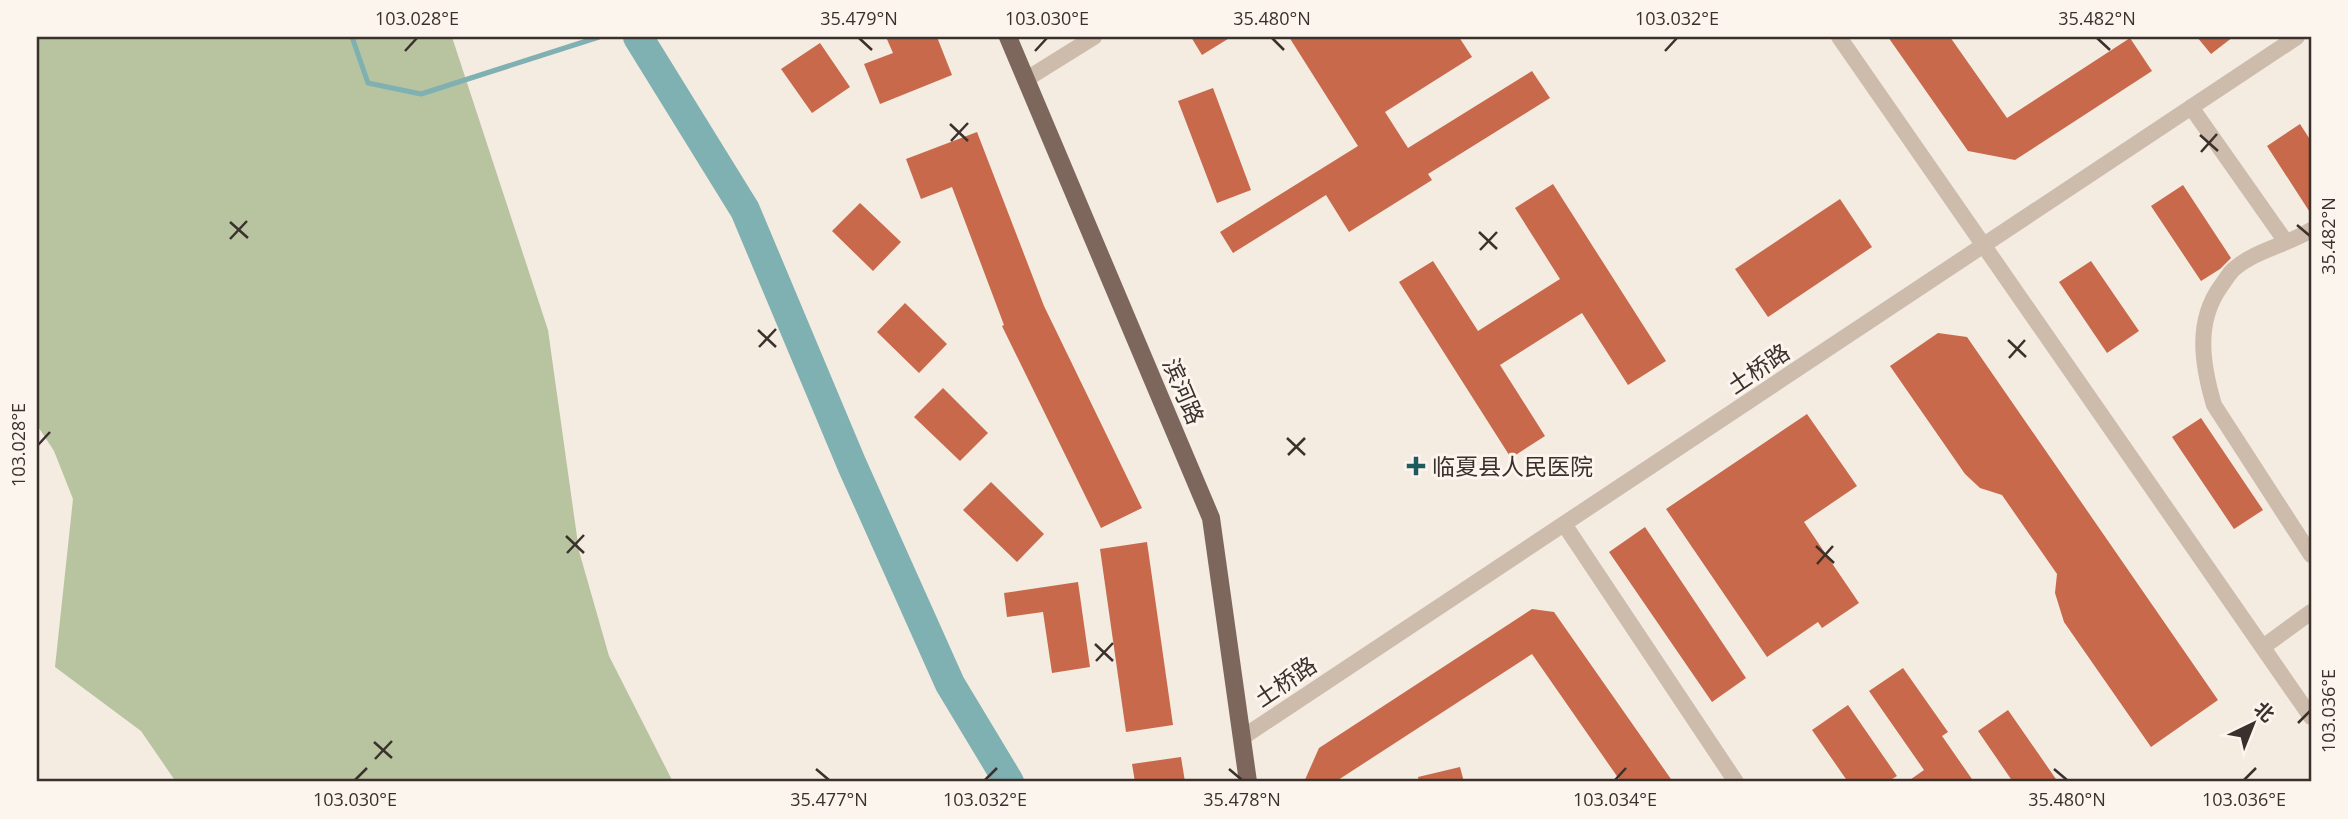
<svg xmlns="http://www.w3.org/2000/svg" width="2348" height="819" font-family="'Open Sans','Noto Sans SC',sans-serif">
<rect width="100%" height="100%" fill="#f4ebe1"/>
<path fill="#b8c4a0" d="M37 37H452L548 330 579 551 609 656 673 782H176L141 731 55 667 73 499 54 451 37 425Z"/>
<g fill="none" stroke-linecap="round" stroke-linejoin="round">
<path stroke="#7fb0b2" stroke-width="5" d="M352 37 368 83 421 94 599 37"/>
<path stroke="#7fb0b2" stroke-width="30" d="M638 37 745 210 852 465 950 684 1009 782"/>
</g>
<path fill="#c8694b" d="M886 37H937L952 75 880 104 864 64 893 53Z
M1191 37H1231L1202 55Z
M1289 37H1459L1472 57 1385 112 1408 148 1532 71 1550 98 1428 174 1432 180 1349 232 1326 195 1233 253 1220 232 1358 146Z
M1888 37H1950L2007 118 2130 38 2152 71 2015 160 1968 151Z
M2197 37H2233L2211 54Z
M820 43 850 87 812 113 781 69Z
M1213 88 1251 190 1217 203 1178 101Z
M2300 124 2311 141V214L2267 146Z
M977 132 1044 306 1142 508 1101 528 1002 326 1004 325 952 187 921 199 906 159Z
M1553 184 1666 361 1628 385 1582 313 1500 365 1545 436 1511 458 1399 282 1433 261 1478 331 1560 279 1515 208Z
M2183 185 2231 258 2220 269 2201 281 2151 206Z
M1840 199 1872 247 1768 317 1735 269Z
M860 203 901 242 873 271 832 231Z
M2091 261 2139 331 2107 353 2059 282Z
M905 303 947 344 919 373 877 332Z
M1938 333 1967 337 2218 700 2151 747 2064 622 2055 593 2057 574 2002 495 1980 488 1965 474 1890 366Z
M943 388 988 433 960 461 914 417Z
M1807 414 1857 486 1804 522 1859 603 1822 628 1818 622 1767 657 1666 509Z
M2201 418 2263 510 2234 529 2172 437Z
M991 482 1044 534 1017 562 963 510Z
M1645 527 1746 678 1712 702 1609 552Z
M1147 542 1173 725 1126 732 1100 549Z
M1078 582 1090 667 1052 673 1043 612 1007 617 1004 593Z
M1532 609 1554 612 1673 782H1621L1532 654 1335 782H1304L1319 748Z
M1903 668 1948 732 1942 736 1974 782H1907L1924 770 1869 691Z
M1848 705 1897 776 1887 782H1848L1812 730Z
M2008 710 2058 782H2013L1978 731Z
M1181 757 1185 782H1135L1132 764Z
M1460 767 1464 782H1419L1418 777Z"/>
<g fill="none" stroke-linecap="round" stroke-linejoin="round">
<path stroke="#cdbbac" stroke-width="16" d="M1839 37 2311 717
M1025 80 1094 37
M2191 107 2286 242
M2311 230C2287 245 2256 250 2234 269 2229 273 2225 281 2221 286 2195 322 2202 364 2214 405L2311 555
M1564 524 1736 782
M2263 647 2311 612
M1243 737 2297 37"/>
<path stroke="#7d675c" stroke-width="18" d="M1008 37 1211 518 1248 782"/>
</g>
<path fill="none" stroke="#3b302b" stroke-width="2.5" d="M859 38 872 50M1272 38 1284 50M2097 38 2110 50M405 51 417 38M1035 51 1047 38M1665 51 1677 38M950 124 968 141M2200 135 2218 151M951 141 968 123M2201 152 2217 134M230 222 248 238M2297 225 2310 236M1479 232 1497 249M230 239 247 221M1480 250 1497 232M758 330 776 347M2008 340 2026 357M759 347 776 329M2009 358 2025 340M1287 438 1305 455M38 445 50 432M1288 455 1305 438M566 536 584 553M1816 546 1834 563M567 553 584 535M1817 564 1833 546M1095 644 1113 661M1096 661 1113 643M2298 723 2310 711M374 742 392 758M375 759 392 741M816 769 829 780M1229 769 1242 780M2054 769 2067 780M355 780 367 768M985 780 997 768M1615 780 1626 768M2244 780 2256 768"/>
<path fill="#1f5a5e" stroke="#fbf5ee" stroke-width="2.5" d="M1412.5 455.5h7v7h7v7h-7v7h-7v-7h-7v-7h7z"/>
<g text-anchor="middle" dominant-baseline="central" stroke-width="6" stroke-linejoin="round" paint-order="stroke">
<g font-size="23" fill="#3b302b" stroke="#fbf5ee">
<text transform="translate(1758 368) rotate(-34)">土桥路</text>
<text transform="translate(1184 391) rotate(67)">滨河路</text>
<text transform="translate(1285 681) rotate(-34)">土桥路</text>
</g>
<g font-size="23" fill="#3b302b" stroke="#fbf5ee" text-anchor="start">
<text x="1432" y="466">临夏县人民医院</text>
</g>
</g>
<rect width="2348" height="819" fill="none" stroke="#fbf5ee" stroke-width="77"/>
<g transform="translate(2253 724) rotate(43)" stroke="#fbf5ee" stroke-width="5" paint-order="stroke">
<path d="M0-5L12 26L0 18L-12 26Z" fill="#3b302b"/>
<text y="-10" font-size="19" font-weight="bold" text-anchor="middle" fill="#3b302b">北</text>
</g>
<rect x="38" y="38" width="2272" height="742" fill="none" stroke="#3b302b" stroke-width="2.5"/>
<g font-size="18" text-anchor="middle" fill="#3b302b">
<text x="417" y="25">103.028°E</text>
<text x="859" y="25">35.479°N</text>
<text x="1047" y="25">103.030°E</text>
<text x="1272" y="25">35.480°N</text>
<text x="1677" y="25">103.032°E</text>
<text x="2097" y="25">35.482°N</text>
<text transform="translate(2329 236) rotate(-90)" y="6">35.482°N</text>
<text transform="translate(19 445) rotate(-90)" y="6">103.028°E</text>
<text transform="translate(2329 711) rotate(-90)" y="6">103.036°E</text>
<text x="355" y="806">103.030°E</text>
<text x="829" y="806">35.477°N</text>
<text x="985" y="806">103.032°E</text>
<text x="1242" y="806">35.478°N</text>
<text x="1615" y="806">103.034°E</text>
<text x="2067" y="806">35.480°N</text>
<text x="2244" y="806">103.036°E</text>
</g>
</svg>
